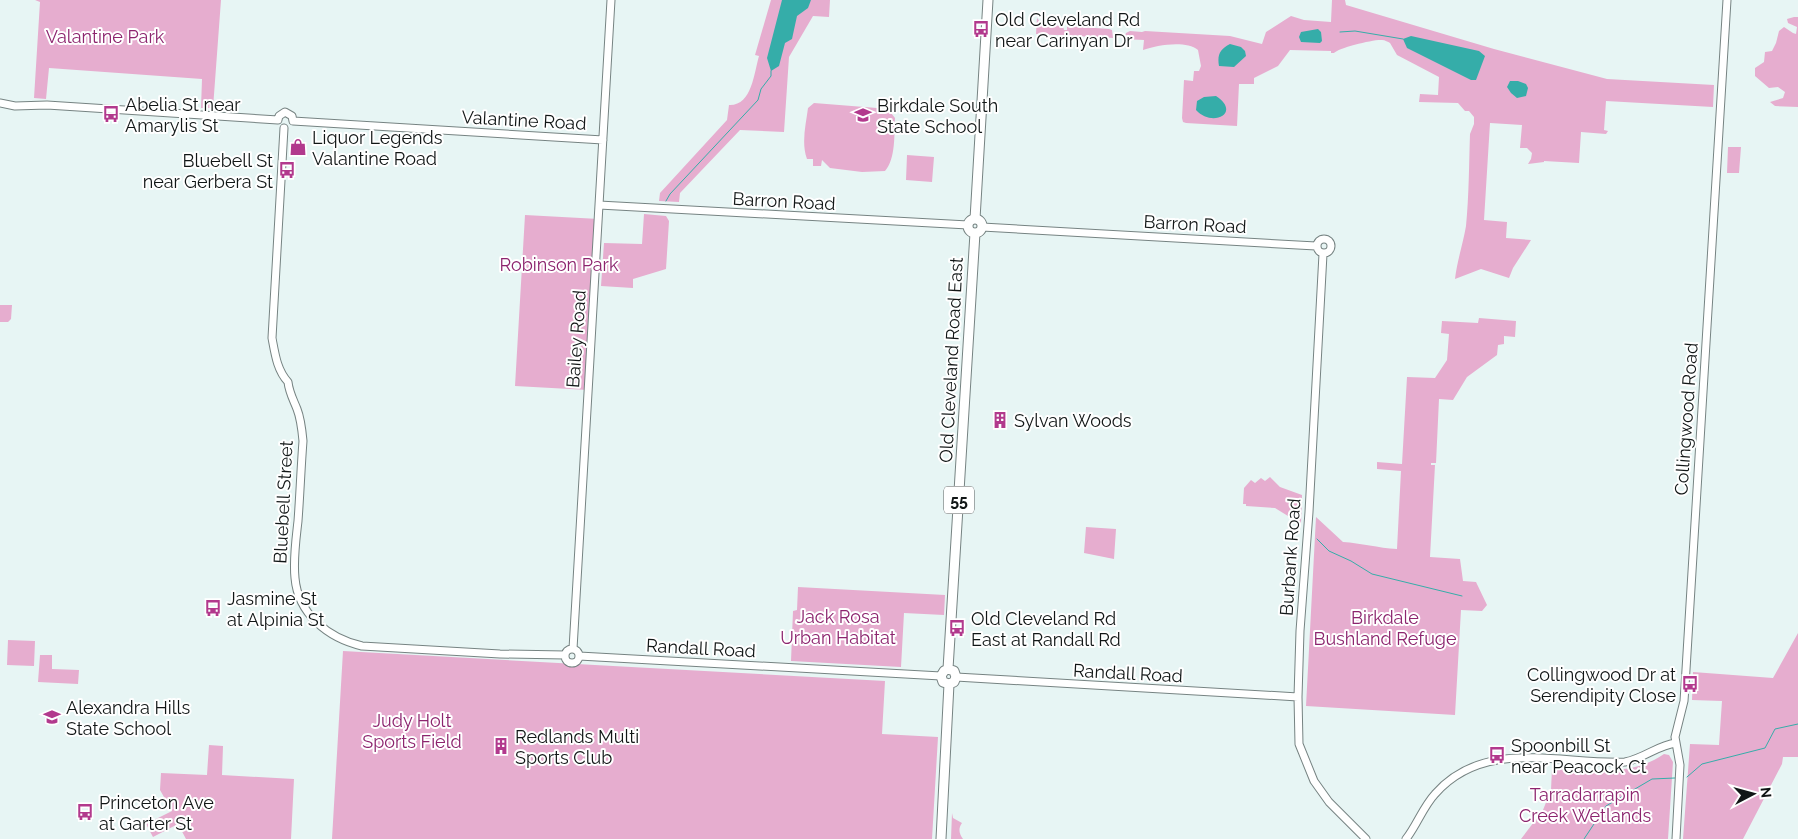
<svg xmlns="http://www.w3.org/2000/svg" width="1798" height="839" font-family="Raleway,sans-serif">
<rect width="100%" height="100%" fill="#e7f5f4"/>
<path fill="#e6adcf" d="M35 0H221L213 108H201L202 79 49 68 46 99 34 98 40 2Z
M771 0H830L829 17 813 16 789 57 784 132 740 130 680 193 679 202 659 201 660 193 727 120 729 105C752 106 754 73 759 56L755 55Z
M1332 0H1345L1346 5 1494 49 1607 79 1714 85 1713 107 1606 101 1604 130 1608 131 1606 134 1581 132 1579 163 1544 161V162L1528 164 1531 159 1532 153 1527 148H1520L1522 125 1490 123 1484 220 1507 222 1506 238 1531 240 1513 268 1509 278 1481 269 1455 279C1457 261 1463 244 1466 226 1469 196 1469 164 1470 134L1474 124V117L1469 111H1465L1458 103 1419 102 1420 94 1438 95 1439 77 1397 55 1390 43C1388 42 1385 40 1382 40 1374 39 1338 48 1334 53H1331V51L1290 50 1278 66 1254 78V84H1239L1237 126 1186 123 1183 122 1182 118 1184 80 1193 81 1194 71H1199L1201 66 1198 50C1186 40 1157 45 1143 50L1144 40 1124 39 1126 33 1130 31 1142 32 1145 31 1230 36 1262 44 1266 32 1291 16 1304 20 1331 22Z
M1794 17H1798V107L1775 106 1770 102 1783 98 1785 92 1778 87 1769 88 1755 76V68L1764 62 1765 52 1772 51 1776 43 1779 31 1784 27 1793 33 1796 34 1797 27 1788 23 1787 19Z
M1037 18 1043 25 1063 26 1064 30H1067V26L1109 29 1112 30 1113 38 1036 34Z
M814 103 877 108 891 113 895 118C894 134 896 158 885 171L862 172 830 168 822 160 821 166H813V159H807C801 143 806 124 808 108Z
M1728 147H1741L1739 173H1727Z
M907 155 934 157 932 182 906 180Z
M644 214 666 216 669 221 666 269 633 279V288L601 286 604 243 642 244Z
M525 215 599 219 588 390 515 386Z
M0 305H12L11 319 8 322H0Z
M1479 318 1516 321 1515 337 1504 336V344L1498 345 1497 355 1467 377 1453 400 1439 399 1436 463H1431V465H1435L1430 557 1460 559 1463 581 1476 582 1487 605 1482 611 1461 610 1455 715 1306 706 1316 517 1343 542C1361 543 1378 548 1397 549L1401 471 1377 469V462L1402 464 1407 377 1435 378 1447 360 1449 334 1441 333 1442 321 1478 323Z
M1270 477 1280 487 1302 495 1301 524 1275 508 1246 506V504H1243L1244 488 1251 480 1255 483 1261 478 1265 481Z
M1086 527 1116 529 1114 559 1084 553Z
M798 587 945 595 944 615 904 613 901 667 791 661 793 611 797 610Z
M1798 633V757H1783L1782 764 1743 839H1683L1690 744 1719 745 1722 701 1692 700 1693 672 1773 678Z
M8 640 35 641 34 666 7 665Z
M343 651 885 681 882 734 938 737 932 839H332Z
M40 655H52V669L79 670 78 684 38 682Z
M209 745 223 746 222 775 294 779 291 839H186L178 824 153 837 146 824 172 811 160 790 161 773 207 775Z
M1664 754 1669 755 1673 762 1668 839H1521L1543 810 1551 790 1552 768C1590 770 1631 777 1664 754Z
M952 813 953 818 962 823C958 828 959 834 963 839H951Z"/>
<path fill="#35ada9" d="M782 0H811L808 8 797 16 792 39 785 43 779 66 771 71 767 58Z
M1318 29 1321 32 1322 41 1320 43 1301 42 1299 37 1301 32Z
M1411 36 1479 51 1485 56 1476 80H1471L1407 48 1403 39Z
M1230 44 1241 47 1245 51 1246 56 1234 67 1219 66C1217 55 1220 49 1230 44Z
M1510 81H1518L1526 84 1528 88 1526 96 1517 98 1511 93 1507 87Z
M1216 96C1242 113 1212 128 1196 110L1197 101 1204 97Z"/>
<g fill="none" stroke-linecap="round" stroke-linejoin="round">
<path stroke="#35ada9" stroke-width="1" d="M1340 32 1355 31 1403 39
M666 201 670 194 758 100 761 89 771 76V71
M1317 539 1329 551 1351 561 1372 574 1462 596
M1687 777 1702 764 1765 748 1775 729 1798 724
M1584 839 1606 806 1652 779 1675 778"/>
<g stroke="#768382" stroke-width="9">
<path id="tertiary" d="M0 103 15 106 47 105 278 120
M278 120 279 116 285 112 292 116 293 121
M293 121 603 140
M284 128 272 338C275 354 277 370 288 382 289 392 293 399 297 409 301 419 302 430 303 441 301 467 300 494 298 521 296 539 293 559 295 578 298 614 328 638 362 646L500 654 565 655
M599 205 968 225
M982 227 1316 246
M1317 246a7 7 0 1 1 14 0a7 7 0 1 1-14 0Z
M1323 254 1309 512 1300 631 1298 697 1299 744 1314 781 1329 802 1366 839
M573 649 611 0
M565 656a7 7 0 1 1 14 0a7 7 0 1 1-14 0Z
M579 656 941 676
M956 677 1298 697
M1406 839C1417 825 1423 807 1435 794 1485 737 1561 765 1625 762 1645 758 1658 745 1676 743
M1676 839 1680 765 1675 737 1684 701 1685 686 1727 0"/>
</g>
<g stroke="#768382" stroke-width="11">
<path id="primary" d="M975 219 988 0
M968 226a7 7 0 1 1 14 0a7 7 0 1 1-14 0Z
M948 669 975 233
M948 669 954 671 956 677 954 682 949 684
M948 669 944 671 941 676 943 682 949 684
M941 839 949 684"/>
</g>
<use href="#tertiary" stroke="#fff" stroke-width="7"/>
<use href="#primary" stroke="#fff" stroke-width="9"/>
</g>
<defs>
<g id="bus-bare" transform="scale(1.35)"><path d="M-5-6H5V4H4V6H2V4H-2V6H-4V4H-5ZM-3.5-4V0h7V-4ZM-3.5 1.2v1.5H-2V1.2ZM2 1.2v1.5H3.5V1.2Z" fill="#b2398d" stroke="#fff" stroke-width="2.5" paint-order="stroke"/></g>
<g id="school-bare" transform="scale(1.35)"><path d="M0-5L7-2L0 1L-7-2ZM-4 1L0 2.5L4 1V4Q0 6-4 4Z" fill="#b2398d" stroke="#fff" stroke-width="2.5" paint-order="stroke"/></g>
<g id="shop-bare" transform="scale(1.35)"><path d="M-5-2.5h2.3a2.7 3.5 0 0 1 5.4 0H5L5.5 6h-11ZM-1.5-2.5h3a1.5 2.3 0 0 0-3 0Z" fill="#b2398d" stroke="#fff" stroke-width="2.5" paint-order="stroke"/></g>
<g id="building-bare" transform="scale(1.35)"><path d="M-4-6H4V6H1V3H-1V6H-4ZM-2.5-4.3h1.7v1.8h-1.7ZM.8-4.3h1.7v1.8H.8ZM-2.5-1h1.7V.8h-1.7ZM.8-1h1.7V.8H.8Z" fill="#b2398d" stroke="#fff" stroke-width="2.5" paint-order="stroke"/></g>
</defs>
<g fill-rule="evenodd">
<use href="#bus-bare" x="981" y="29"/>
<use href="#bus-bare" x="111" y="114"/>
<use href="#school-bare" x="863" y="115"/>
<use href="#shop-bare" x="298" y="147"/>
<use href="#bus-bare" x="287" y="170"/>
<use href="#building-bare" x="1000" y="420"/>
<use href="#bus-bare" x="213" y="608"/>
<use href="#bus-bare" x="957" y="628"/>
<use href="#bus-bare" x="1690" y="684"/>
<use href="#school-bare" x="52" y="717"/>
<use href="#building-bare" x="501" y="746"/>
<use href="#bus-bare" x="1497" y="755"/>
<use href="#bus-bare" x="85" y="812"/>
</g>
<g text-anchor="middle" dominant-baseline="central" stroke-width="4" stroke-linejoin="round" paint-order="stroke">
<rect fill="#fff" stroke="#585c5c" stroke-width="1" x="944" y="486.5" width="30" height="27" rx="4"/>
<g font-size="16" font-weight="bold" fill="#111616">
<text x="959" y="500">55</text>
</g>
<g font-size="18" fill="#111616" stroke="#fff" text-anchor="start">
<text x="995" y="19">Old Cleveland Rd<tspan x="995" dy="21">near Carinyan Dr</tspan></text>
<text x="125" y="104">Abelia St near<tspan x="125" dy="21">Amarylis St</tspan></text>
<text x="877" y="105">Birkdale South<tspan x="877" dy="21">State School</tspan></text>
<text x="312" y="137">Liquor Legends<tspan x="312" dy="21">Valantine Road</tspan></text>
<text x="273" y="160" text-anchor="end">Bluebell St<tspan x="273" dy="21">near Gerbera St</tspan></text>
<text x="1014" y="420">Sylvan Woods</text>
<text x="227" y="598">Jasmine St<tspan x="227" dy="21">at Alpinia St</tspan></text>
<text x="971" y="618">Old Cleveland Rd<tspan x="971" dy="21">East at Randall Rd</tspan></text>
<text x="1676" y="674" text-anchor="end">Collingwood Dr at<tspan x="1676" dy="21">Serendipity Close</tspan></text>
<text x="66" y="707">Alexandra Hills<tspan x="66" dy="21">State School</tspan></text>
<text x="515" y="736">Redlands Multi<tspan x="515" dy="21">Sports Club</tspan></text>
<text x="1511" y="745">Spoonbill St<tspan x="1511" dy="21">near Peacock Ct</tspan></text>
<text x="99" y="802">Princeton Ave<tspan x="99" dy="21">at Garter St</tspan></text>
</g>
<g font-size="18" fill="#8c246e" stroke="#fff">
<text x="105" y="36">Valantine Park</text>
<text x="559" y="264">Robinson Park</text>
<text x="838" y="616">Jack Rosa<tspan x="838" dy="21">Urban Habitat</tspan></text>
<text x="1385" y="617">Birkdale<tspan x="1385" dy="21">Bushland Refuge</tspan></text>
<text x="412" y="720">Judy Holt<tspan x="412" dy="21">Sports Field</tspan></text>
<text x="1585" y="794">Tarradarrapin<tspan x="1585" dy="21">Creek Wetlands</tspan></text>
</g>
<g font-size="18" fill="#111616" stroke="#fff">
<text transform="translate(524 120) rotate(3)">Valantine Road</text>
<text transform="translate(784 201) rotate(3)">Barron Road</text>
<text transform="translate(1195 224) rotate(3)">Barron Road</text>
<text transform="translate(576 339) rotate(-86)">Bailey Road</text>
<text transform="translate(951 360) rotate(-87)">Old Cleveland Road East</text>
<text transform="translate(1686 419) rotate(-86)">Collingwood Road</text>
<text transform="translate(283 502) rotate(-87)">Bluebell Street</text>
<text transform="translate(1290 557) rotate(-86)">Burbank Road</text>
<text transform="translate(701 648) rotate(3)">Randall Road</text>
<text transform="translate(1128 673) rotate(3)">Randall Road</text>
</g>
</g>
<g transform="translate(1753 794) rotate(84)" stroke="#ffffff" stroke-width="4" paint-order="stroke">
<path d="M0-4L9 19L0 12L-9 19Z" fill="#111616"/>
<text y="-8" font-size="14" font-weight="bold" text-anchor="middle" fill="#111616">N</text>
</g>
</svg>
